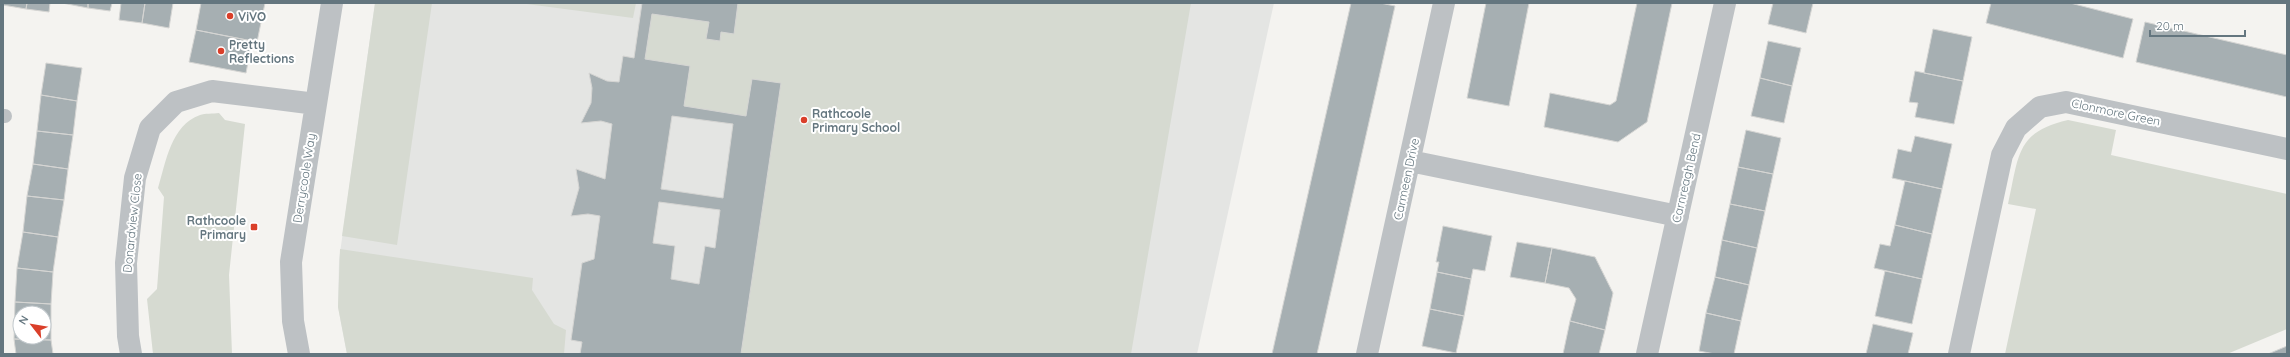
<svg xmlns="http://www.w3.org/2000/svg" width="2290" height="357" font-family="Quicksand,sans-serif">
<rect width="100%" height="100%" fill="#f4f3f0"/>
<path fill="#e4e5e3" d="M375 3H1274L1197 354H347L338 307 339 260Z"/>
<path fill="#d6dad1" d="M375 3H432L397 245 342 236Z
M519 3H636L633 18Z
M738 3H1191L1131 354H741L780 83 752 79 746 116 684 106 690 66 645 59 652 14 709 22 707 38 720 40 721 32 734 34Z
M219 113 225 120 245 124 229 275 232 354H153L147 299 157 289 164 197 158 188C166 162 171 125 200 115 205 113 213 114 219 113Z
M2068 120 2116 130 2111 155 2287 194V329L2227 354H2005L2036 209 2008 204C2019 157 2015 132 2068 120Z
M340 249 533 278 532 290 554 324 566 330 564 354H347L338 307Z"/>
<path fill="#a6afb2" stroke="#d5d5d3" fill-rule="evenodd" d="M3 3H27L26 9 3 5Z
M27 3H50L49 12 26 9Z
M62 3H88V8Z
M88 3H112L110 11 88 8Z
M121 3H145L142 23 119 20Z
M145 3H173L169 28 142 23Z
M201 3H265L257 42 196 30Z
M642 3H738L734 34 721 32 720 41 706 39 709 22 652 14 645 59 690 66 684 106 746 116 752 79 781 83 741 354H580L582 342 571 340 582 263 594 259 600 216 588 214 571 216 579 188 576 169 605 179 612 124 601 121 581 123 591 103 592 88 589 73 607 81 619 82 623 56 634 58ZM672 116 733 124 723 198 661 189ZM659 202 720 210 715 248 705 246 699 284 671 279 675 246 653 243Z
M1351 3H1380L1395 6 1317 354H1272Z
M1486 3H1529L1509 106 1467 98Z
M1637 3H1672L1647 122 1618 142 1544 127 1550 93 1610 105 1616 101Z
M1773 3H1813L1806 33 1768 24Z
M1991 3H2070L2133 19 2123 58 1986 23Z
M2145 22 2287 55V97L2136 62Z
M1933 29 1972 37 1963 81 1924 73Z
M196 30 252 41 246 73 189 62Z
M1768 41 1801 48 1792 86 1760 78Z
M46 63 82 68 77 101 41 95Z
M1915 71 1963 81 1954 124 1915 117 1918 103 1909 102Z
M1760 78 1792 86 1784 123 1751 116Z
M41 95 77 101 73 135 37 131Z
M1746 130 1781 138 1773 174 1738 167Z
M37 131 73 135 68 169 33 164Z
M1915 136 1952 144 1942 189 1892 178 1898 149 1911 152Z
M33 164 68 169 64 200 27 196Z
M1738 167 1773 174 1765 211 1730 204Z
M1905 181 1942 189 1932 234 1895 225Z
M27 196 64 200 58 237 23 232Z
M1730 204 1765 211 1757 248 1722 240Z
M1895 225 1932 234 1922 279 1874 268 1880 244 1890 246Z
M1443 226 1492 236 1485 271 1473 269 1471 279 1437 272 1439 262H1436Z
M23 232 58 237 53 272 17 268Z
M1722 240 1757 248 1749 285 1715 277Z
M1517 242 1552 248 1545 283 1510 277Z
M1552 248 1595 257 1613 293 1605 330 1570 321 1576 299 1569 288 1545 283Z
M17 268 53 272 51 304 15 302Z
M1885 271 1922 279 1912 324 1875 316Z
M1437 272 1471 279 1464 316 1430 309Z
M1715 277 1749 285 1741 321 1706 313Z
M15 302 51 304V340L14 339ZM20 313H44V337H20Z
M1430 309 1464 316 1456 353 1422 346Z
M1706 313 1741 321 1734 354H1715L1699 351Z
M1570 321 1605 330 1599 354H1563Z
M1873 324 1913 333 1908 354H1866Z
M14 339 51 340 53 354H16Z
M2287 346V354H2268Z"/>
<g fill="none" stroke-linecap="round" stroke-linejoin="round">
<path stroke="#bdc1c4" stroke-width="14" d="M3 116H5"/>
<path stroke="#bdc1c4" stroke-width="22" d="M1410 161 1678 216
M131 354 128 336 126 263 135 178 150 128 176 102 212 91 316 104
M299 354 293 321 291 262 332 3
M1367 354 1444 3
M1647 354 1725 3
M1959 354 2002 155 2016 128 2040 107 2066 102 2287 149"/>
</g>
<g fill="#da3f2a" stroke="#fff" stroke-width="1.5">
<circle cx="230" cy="16" r="4"/>
<circle cx="221" cy="51" r="4"/>
<circle cx="804" cy="120" r="4"/>
<rect x="250" y="223" width="8" height="8" rx="2"/>
</g>
<g text-anchor="middle" dominant-baseline="central" stroke-width="4" stroke-linejoin="round" paint-order="stroke">
<g font-size="12" font-weight="bold" fill="#64767f" stroke="#fff" text-anchor="start">
<text x="238" y="16">ViVO</text>
<text x="229" y="44">Pretty<tspan x="229" dy="14">Reflections</tspan></text>
<text x="812" y="113">Rathcoole<tspan x="812" dy="14">Primary School</tspan></text>
<text x="246" y="220" text-anchor="end">Rathcoole<tspan x="246" dy="14">Primary</tspan></text>
</g>
<g font-size="12" fill="#64767f" stroke="#fff">
<text transform="translate(2116 112) rotate(12)">Clonmore Green</text>
<text transform="translate(304 178) rotate(-81)">Derrycoole Way</text>
<text transform="translate(1686 178) rotate(-77)">Carnreagh Bend</text>
<text transform="translate(1406 179) rotate(-78)">Carmeen Drive</text>
<text transform="translate(132 223) rotate(-84)">Donardview Close</text>
</g>
</g>
<rect width="2290" height="357" fill="none" stroke="#64767f" stroke-width="8"/>
<g transform="translate(32 325) rotate(301)"><circle r="19" fill="#ffffff" stroke="#c1c8cc"/>
<path d="M0-3L7 15L0 10L-7 15Z" fill="#da3f2a"/>
<text y="-6" font-size="11" font-weight="bold" text-anchor="middle" fill="#64767f">N</text>
</g>
<path d="M2150 30v6h95v-6" fill="none" stroke="#64767f" stroke-width="2"/>
<text x="2156" y="30" font-size="12" fill="#64767f" stroke="#ffffff" stroke-width="3" paint-order="stroke">20 m</text>
</svg>
